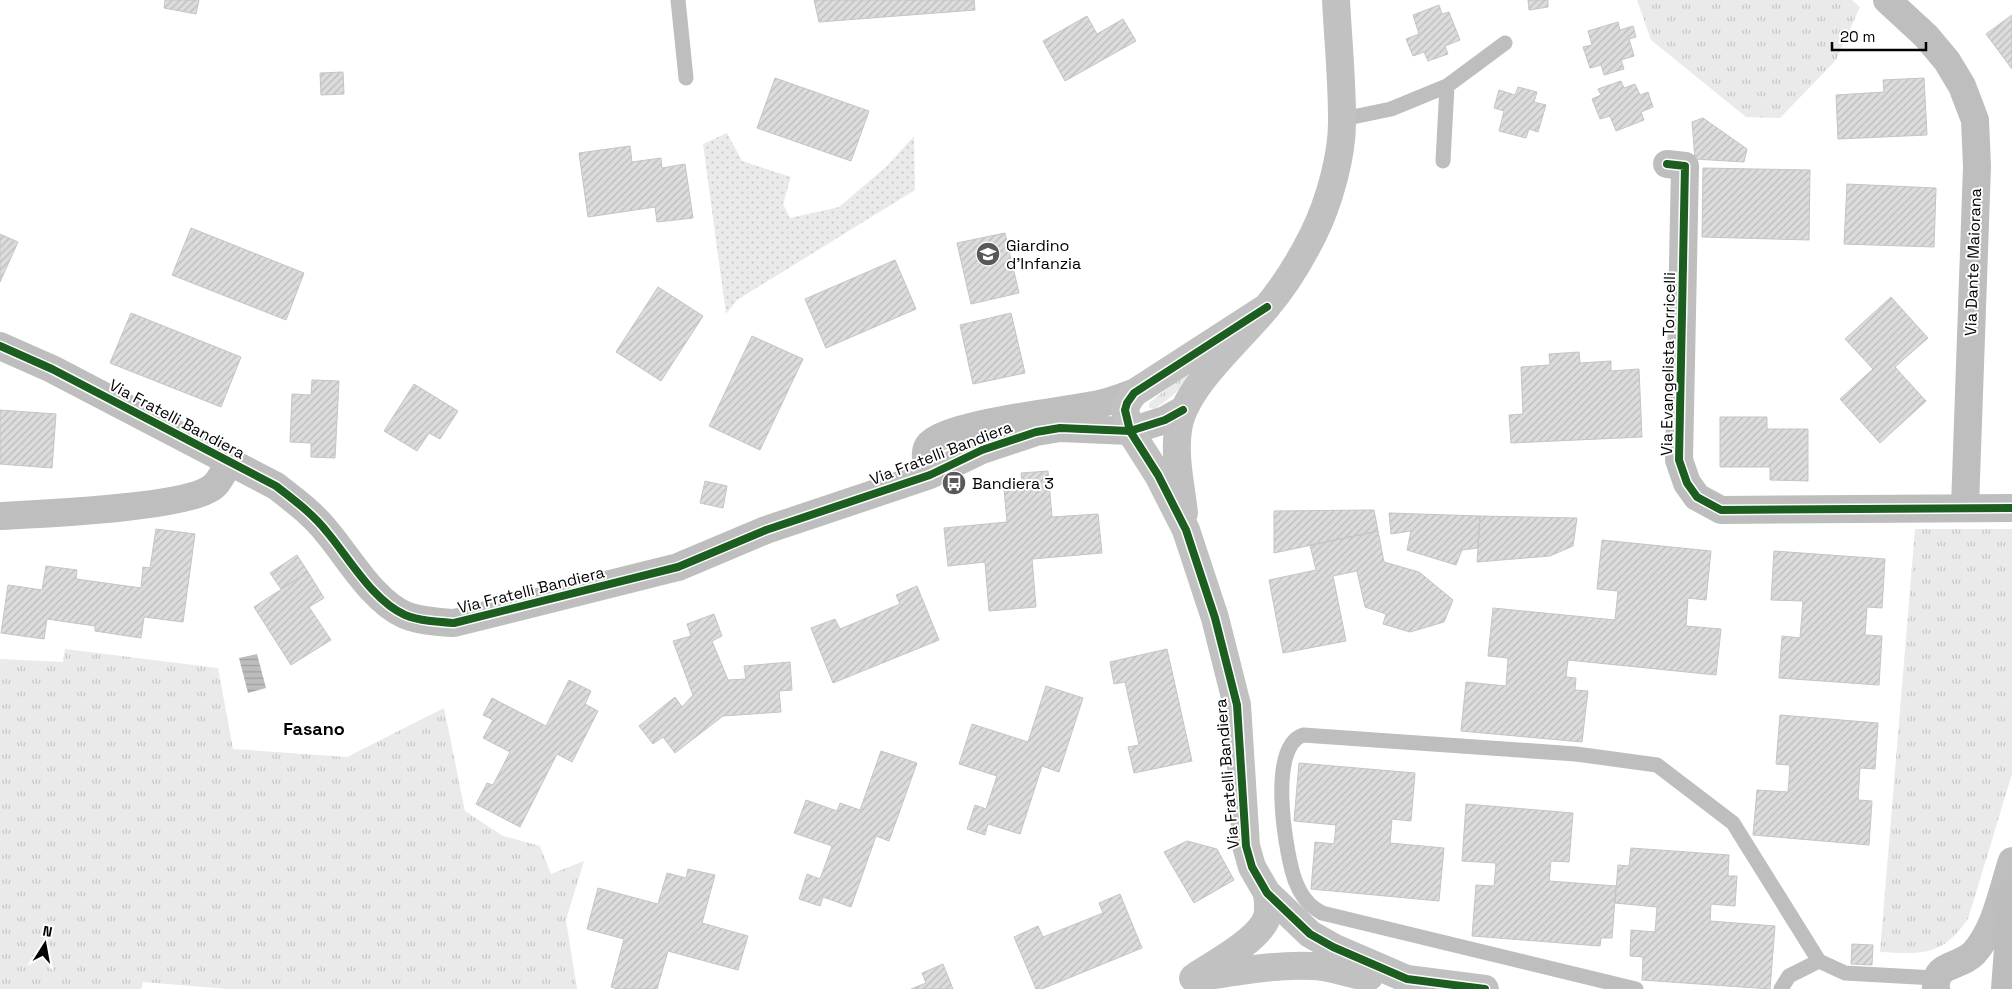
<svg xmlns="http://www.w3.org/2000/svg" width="2012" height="989" font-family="'Space Grotesk',sans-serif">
<defs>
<pattern id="grass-tufts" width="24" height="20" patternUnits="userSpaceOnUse" patternTransform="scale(1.25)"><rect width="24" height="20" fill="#eaeaea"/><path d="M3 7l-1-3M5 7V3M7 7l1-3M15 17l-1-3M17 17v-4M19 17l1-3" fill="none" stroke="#c7c7c7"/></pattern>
<pattern id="garden-dots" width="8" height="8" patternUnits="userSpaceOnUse" patternTransform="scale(1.25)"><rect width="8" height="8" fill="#eaeaea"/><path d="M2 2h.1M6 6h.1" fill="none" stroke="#c7c7c7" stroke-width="1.8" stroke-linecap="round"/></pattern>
<pattern id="water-rules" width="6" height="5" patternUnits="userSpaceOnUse" patternTransform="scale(1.25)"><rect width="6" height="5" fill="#bcbcbc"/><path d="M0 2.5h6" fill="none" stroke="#a0a0a0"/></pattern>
<pattern id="building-hatch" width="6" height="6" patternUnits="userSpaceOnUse" patternTransform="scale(1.25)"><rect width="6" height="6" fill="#dcdcdc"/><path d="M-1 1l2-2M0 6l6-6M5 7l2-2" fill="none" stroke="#bbb"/></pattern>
</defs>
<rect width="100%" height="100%" fill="#fff"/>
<path fill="url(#grass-tufts)" d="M1637 0H1852L1860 7 1836 60 1780 118 1746 117 1651 40Z
M1186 373 1189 375 1190 378 1172 396 1155 409 1150 408 1149 403Z
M1915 529H2012V774L1968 919C1941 957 1923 954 1880 952Z
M65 649 218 668 233 749 347 757 444 708 465 811 503 836 540 846 551 874 584 861 566 920 577 989H228L143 982 141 989H0V659L63 662Z"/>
<path fill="url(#garden-dots)" d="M727 133 742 161 791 177 783 204 790 218 839 207 887 166 914 136 915 190 737 300 726 314 703 144Z"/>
<path fill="url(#water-rules)" d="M257 654 266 688 248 693 239 658Z"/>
<path fill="url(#building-hatch)" stroke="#c5c5c5" d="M165 0H199L196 14 164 8Z
M814 0H974L975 10 819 22Z
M1528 0H1548V7L1529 10Z
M1439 5 1442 14 1449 12 1460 40 1445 46 1448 54 1428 61 1424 52 1413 56 1406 39 1419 34 1413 15Z
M2012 15V69L1986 34Z
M1087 16 1097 34 1123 19 1136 41 1065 81 1043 41Z
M1618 22 1620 30 1633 26 1636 37 1629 39 1634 56 1621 60 1624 69 1604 75 1601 65 1590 68 1583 47 1592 45 1588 31Z
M343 72 344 94 321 95 320 73Z
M775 78 869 111 851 161 757 128Z
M1924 78 1927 135 1838 139 1836 95 1884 92 1883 80Z
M1621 81 1624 88 1635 84 1640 95 1648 92 1653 107 1641 112 1644 120 1616 131 1610 116 1600 119 1592 99 1601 95 1598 89Z
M1518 87 1537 92 1534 102 1546 105 1538 132 1529 129 1526 138 1499 131 1504 111 1494 108 1499 90 1515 95Z
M1703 118 1747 149 1744 162 1695 159 1692 122Z
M630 146 632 162 661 158 662 168 685 164 693 218 657 222 655 207 588 217 579 153Z
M1703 168 1810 170 1809 240 1702 237Z
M1847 184 1936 188 1934 247 1844 244Z
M191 228 304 273 286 320 172 275Z
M1005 233 1019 293 971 304 957 243Z
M0 234 18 242 0 282Z
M895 260 916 309 826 348 805 299Z
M658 287 703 316 661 381 616 352Z
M1891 297 1928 338 1895 367 1926 401 1880 443 1840 399 1873 369 1845 339Z
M131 313 241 357 221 407 110 363Z
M1011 313 1025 373 973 384 960 325Z
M752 336 803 359 760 450 709 426Z
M1579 352 1580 363 1611 361V371L1639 369 1642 437 1511 443 1509 415 1523 414 1521 367 1550 365 1549 354Z
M312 380 339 381 335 458 311 457V443L290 442 292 394 311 395Z
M414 384 458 411 440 439 429 433 417 451 384 431Z
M0 410 56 414 52 468 0 464Z
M1720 417H1767V429H1808V481L1770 480V467H1720Z
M1048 471 1052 517 1098 514 1102 553 1032 559 1036 607 989 611 985 562 948 566 944 528 1007 522 1004 489 1023 488 1021 473Z
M705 481 727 486 723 508 700 503Z
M1374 510 1378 531 1274 553V511Z
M1389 513 1480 516 1478 548 1462 550 1456 565 1407 550 1411 531 1391 534Z
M1480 516 1577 518 1573 546 1550 556 1477 562Z
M156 529 195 534 183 622 144 617 141 638 95 631V626L47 619 44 639 1 633 8 585 42 590 46 566 77 570 76 579 141 588 143 567 150 568Z
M1378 531 1384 562 1419 572 1453 600 1444 622 1410 632 1383 624 1386 614 1365 607 1357 571 1333 576 1346 641 1283 653 1269 580 1316 570 1310 545Z
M1602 540 1711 551 1706 600 1688 598 1686 626 1721 629 1716 675 1568 660 1566 677 1576 678 1575 690 1588 691 1582 742 1461 731 1466 682 1506 686 1508 658 1488 656 1493 608 1615 620 1618 591 1597 589Z
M1774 551 1885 559 1882 608 1867 607 1865 635 1882 636 1879 685 1779 678 1782 636 1800 638 1803 601 1771 600Z
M297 555 308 572 281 589 270 573Z
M308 572 324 598 309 607 331 640 291 665 254 607Z
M917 586 939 640 833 683 811 628 835 619 840 629 900 604 896 595Z
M714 614 722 636 712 641 728 680 746 679 744 666 790 662 792 690 779 691 781 712 723 716 675 753 663 737 653 744 639 726 675 697 682 707 693 695 673 641 691 636 687 624Z
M1167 649 1192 761 1134 773 1128 747 1139 745 1125 682 1114 684 1110 662Z
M569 680 591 691 585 704 598 711 572 762 557 754 520 827 476 804 487 783 493 785 510 752 483 738 493 720 483 715 492 698 546 726Z
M1046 686 1083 698 1059 772 1042 766 1020 834 988 824 985 835 967 829 975 805 986 809 997 776 959 764 972 724 1028 742Z
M1780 715 1878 723 1875 769 1860 768 1858 800 1872 801 1869 845 1753 835 1757 790 1788 792 1790 765 1776 764Z
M881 751 917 763 889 841 876 836 851 907 823 897 820 906 799 899 807 874 820 879 832 846 794 833 806 800 837 811 840 803 860 810Z
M1299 763 1415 773 1411 821 1392 819 1390 843 1444 848 1439 901 1311 889 1315 842 1334 844 1336 825 1294 821Z
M1466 804 1573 813 1569 862 1551 861 1549 881 1616 886 1612 938H1601L1600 946 1472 936 1476 885 1494 886 1496 863 1462 861Z
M1187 841 1217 849 1234 880 1194 903 1164 852Z
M1631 848 1729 855 1728 876H1737L1735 906 1711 904 1710 921 1775 926 1770 989 1642 980 1643 957 1630 956 1631 930 1655 932 1657 907 1615 903 1618 865 1629 866Z
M688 869 715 875 702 923 748 936 738 970 668 951 657 989H617L611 987 624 939 587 929 598 888 658 904 667 873 686 878Z
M1120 894 1142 948 1042 989H1036L1014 937 1038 926 1043 937 1103 913 1099 903Z
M1852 944 1873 945 1872 965 1851 964Z
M943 964 953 989H911L926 983 922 973Z"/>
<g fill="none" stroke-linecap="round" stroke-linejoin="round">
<path stroke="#bebebe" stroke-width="15" d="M678 0 686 78
M1343 119 1391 109 1447 86 1505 43
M1443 161 1447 86
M1636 989 1322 913C1317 910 1310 906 1307 901 1301 895 1295 882 1293 874 1285 846 1268 747 1303 735L1576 754 1657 765 1733 823 1819 961 1845 973 1935 978
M1781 989 1789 976 1819 961"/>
<path stroke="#bebebe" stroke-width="28" d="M1887 0 1926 36 1947 61 1962 86 1975 120 1977 166 1965 507
M1667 164 1685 166 1679 460 1687 483 1697 497 1721 510 2012 508
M0 346 52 369 276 486C294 500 313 514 327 532 349 558 373 601 405 615 420 621 438 622 454 623L678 567 766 530 930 475 982 450 1036 432 1060 428 1130 431 1165 420 1183 410
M930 475C928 466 923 455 928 446 942 424 1065 411 1094 405 1107 403 1121 397 1134 393
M0 516C37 514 193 508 215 485 221 479 225 469 229 462
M1936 989C1934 962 1958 969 1974 953 1996 928 2002 891 2012 861"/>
<path stroke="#c1c1c1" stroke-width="28" d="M1267 307 1134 393 1127 403 1125 410 1130 431 1158 475 1186 530 1215 618 1237 705 1246 846 1252 867 1267 893 1310 934 1333 947 1407 979 1485 989
M1184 513C1181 486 1174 457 1178 430 1183 388 1239 341 1266 308 1283 288 1301 259 1313 235 1329 203 1343 154 1342 118 1342 79 1338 39 1336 0
M1197 975C1217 962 1260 939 1267 917 1269 909 1268 901 1267 893
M1193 978C1232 973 1272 964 1312 966 1331 966 1349 975 1369 977"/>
<path stroke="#bdbdbd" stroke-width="28" d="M2005 989 2012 895"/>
<g stroke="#fff" stroke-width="11">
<path id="cycleway" d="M1667 164 1685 166 1679 460 1687 483 1697 497 1721 510 2012 508
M1267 307 1134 393 1127 403 1125 410 1130 431 1158 475 1186 530 1215 618 1237 705 1246 846 1252 867 1267 893 1310 934 1333 947 1407 979 1485 989
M0 346 52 369 276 486C294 500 313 514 327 532 349 558 373 601 405 615 420 621 438 622 454 623L678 567 766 530 930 475 982 450 1036 432 1060 428 1130 431 1165 420 1183 410"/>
</g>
<use href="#cycleway" stroke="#1b5e20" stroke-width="8"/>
</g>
<defs>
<g id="school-disc" transform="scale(1.25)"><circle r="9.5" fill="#595959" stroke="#fff"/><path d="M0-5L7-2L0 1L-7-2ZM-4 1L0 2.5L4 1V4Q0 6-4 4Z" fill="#fff"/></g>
<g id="bus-disc" transform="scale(1.25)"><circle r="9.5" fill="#595959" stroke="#fff"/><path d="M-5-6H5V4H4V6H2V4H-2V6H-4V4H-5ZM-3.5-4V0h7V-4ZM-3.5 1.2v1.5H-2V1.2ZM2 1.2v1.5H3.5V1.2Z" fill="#fff"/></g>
</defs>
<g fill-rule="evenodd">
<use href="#school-disc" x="988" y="254"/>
<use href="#bus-disc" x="954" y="483"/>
</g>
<g text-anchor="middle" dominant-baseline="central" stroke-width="4" stroke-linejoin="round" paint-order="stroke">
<g font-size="16" fill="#000" stroke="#fff" text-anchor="start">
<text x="1006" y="245">Giardino<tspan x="1006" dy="18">d'Infanzia</tspan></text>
<text x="972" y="483">Bandiera 3</text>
</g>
<g font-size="16" fill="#000" stroke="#fff">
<text transform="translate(1973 262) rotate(-88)">Via Dante Maiorana</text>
<text transform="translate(1668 364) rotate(-89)">Via Evangelista Torricelli</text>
<text transform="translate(177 419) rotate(28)">Via Fratelli Bandiera</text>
<text transform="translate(941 453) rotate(-21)">Via Fratelli Bandiera</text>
<text transform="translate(531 590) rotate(-14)">Via Fratelli Bandiera</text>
<text transform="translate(1227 774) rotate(-95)">Via Fratelli Bandiera</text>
</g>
<g font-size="18" font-weight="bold" fill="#000" stroke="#fff">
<text x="314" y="728">Fasano</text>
</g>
</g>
<g transform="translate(45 944) rotate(11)" stroke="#ffffff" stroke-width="4" paint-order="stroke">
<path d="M0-4L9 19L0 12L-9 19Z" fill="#000000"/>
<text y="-8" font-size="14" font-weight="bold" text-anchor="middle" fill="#000000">N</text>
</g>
<path d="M1832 42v8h94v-8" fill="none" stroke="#000000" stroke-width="2.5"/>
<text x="1840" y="42" font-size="15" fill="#000000" stroke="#ffffff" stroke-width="4" paint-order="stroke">20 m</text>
</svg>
